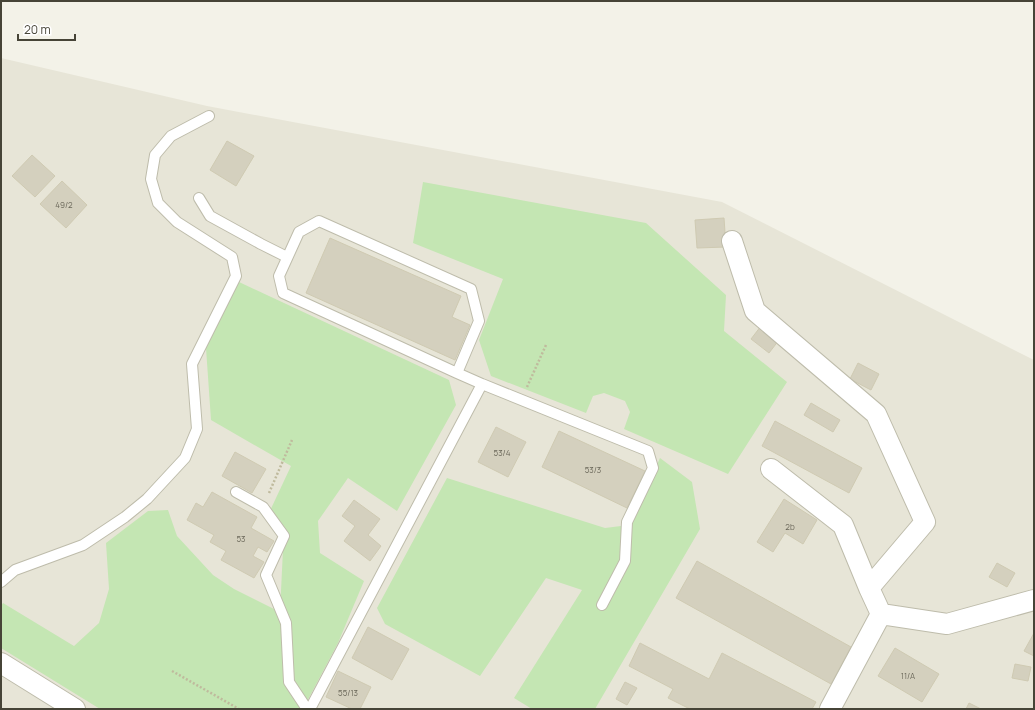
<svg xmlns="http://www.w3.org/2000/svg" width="1035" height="710" font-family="Manrope,sans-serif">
<rect width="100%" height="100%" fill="#f3f2e8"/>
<path fill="#e7e5d7" d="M1 58 207 106 722 202 1034 360V709H1Z"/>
<path fill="#c4e6b3" d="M423 182 646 223 726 295 724 331 787 382 728 474 624 429 630 412 625 401 604 393 593 396 586 413 491 376 479 340 503 279 413 243Z
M239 282 449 380 456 405 397 511 348 478 318 521 320 553 364 581 338 643 303 709H100L1 648V606L3 603 74 646 99 623 109 589 106 543 148 511 168 510 177 536 213 575 234 589 280 612 283 549 268 515 291 466 211 420 206 348Z
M660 458 692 482 700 529 595 709H532L514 698 582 590 546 578 480 676 385 624 377 608 447 478 605 528 629 525Z"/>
<path fill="#d4d0be" stroke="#cfcab2" d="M227 141 254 156 236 186 210 170Z
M32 155 55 176 35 197 12 176Z
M62 181 87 205 66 228 40 204Z
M724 218 726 247 697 248 695 220Z
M330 238 461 296 452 317 470 325 455 360 306 293Z
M761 326 779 340 769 353 751 339Z
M858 363 879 374 871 390 850 379Z
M811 403 840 420 833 432 804 415Z
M775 421 862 468 849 493 762 446Z
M496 427 526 442 508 477 478 462Z
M559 431 645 471 627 508 542 467Z
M235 452 266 469 252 493 222 476Z
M212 492 257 517 251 528 274 541 267 552 258 547 253 556 264 562 254 578 221 560 226 551 210 542 214 535 187 520 196 503 203 507Z
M784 499 817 520 803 544 785 533 773 552 757 542Z
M354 500 380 519 368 535 381 546 370 561 344 541 355 526 342 516Z
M697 561 851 647 831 684 676 598Z
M997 563 1015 573 1007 587 989 577Z
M368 627 409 649 392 680 352 658Z
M1034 633V656L1024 651Z
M640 643 709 679 722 653 816 702 812 709H690L668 698 673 689 629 666Z
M895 648 939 674 922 702 878 676Z
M1015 664 1031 667 1028 681 1012 678Z
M338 671 371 687 360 709H352L326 697Z
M625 682 637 688 627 705 616 699Z
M969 703 981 709H966Z"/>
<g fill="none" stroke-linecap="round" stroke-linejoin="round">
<g stroke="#bebcab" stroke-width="12">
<path id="lane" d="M199 198 210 216 261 244 287 257
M457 373 479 321 471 289 319 221 299 232 279 276 283 293 457 373 482 384 648 451 653 468 627 522 625 561 602 605
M236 492 263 507 284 536 266 575 286 623 289 682 307 709
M1 582 15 570 83 545 125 517 147 499 185 458 197 429 192 364 236 276 232 257 177 222 158 203 151 179 155 155 171 136 209 116
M310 709 482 384"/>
</g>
<g stroke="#bebcab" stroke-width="22">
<path id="street" d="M732 241 755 311 876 414 925 522 869 588
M771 469 843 525 869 588 881 614 947 624 1034 600
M1 663 75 709
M830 709 881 614"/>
</g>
<path stroke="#bfba9d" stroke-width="2.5" stroke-dasharray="2 2" stroke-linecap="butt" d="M527 387 546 345
M269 493 292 440
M172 671 239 709"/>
<use href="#lane" stroke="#fff" stroke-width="10"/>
<use href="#street" stroke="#fff" stroke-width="20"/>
</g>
<g text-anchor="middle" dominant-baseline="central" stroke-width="3.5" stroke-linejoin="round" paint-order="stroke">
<g font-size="8" fill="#6a6759">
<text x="64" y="204">49/2</text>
<text x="502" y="452">53/4</text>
<text x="593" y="469">53/3</text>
<text x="790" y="526">2b</text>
<text x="241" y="538">53</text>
<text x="908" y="675">11/A</text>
<text x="348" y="692">55/13</text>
</g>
</g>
<rect width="1035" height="710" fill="none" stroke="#464437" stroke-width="4"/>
<path d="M18 34v6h57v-6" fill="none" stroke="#464437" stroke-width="2"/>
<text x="24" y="34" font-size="12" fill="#464437" stroke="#ffffff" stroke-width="3" paint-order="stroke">20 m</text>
</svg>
